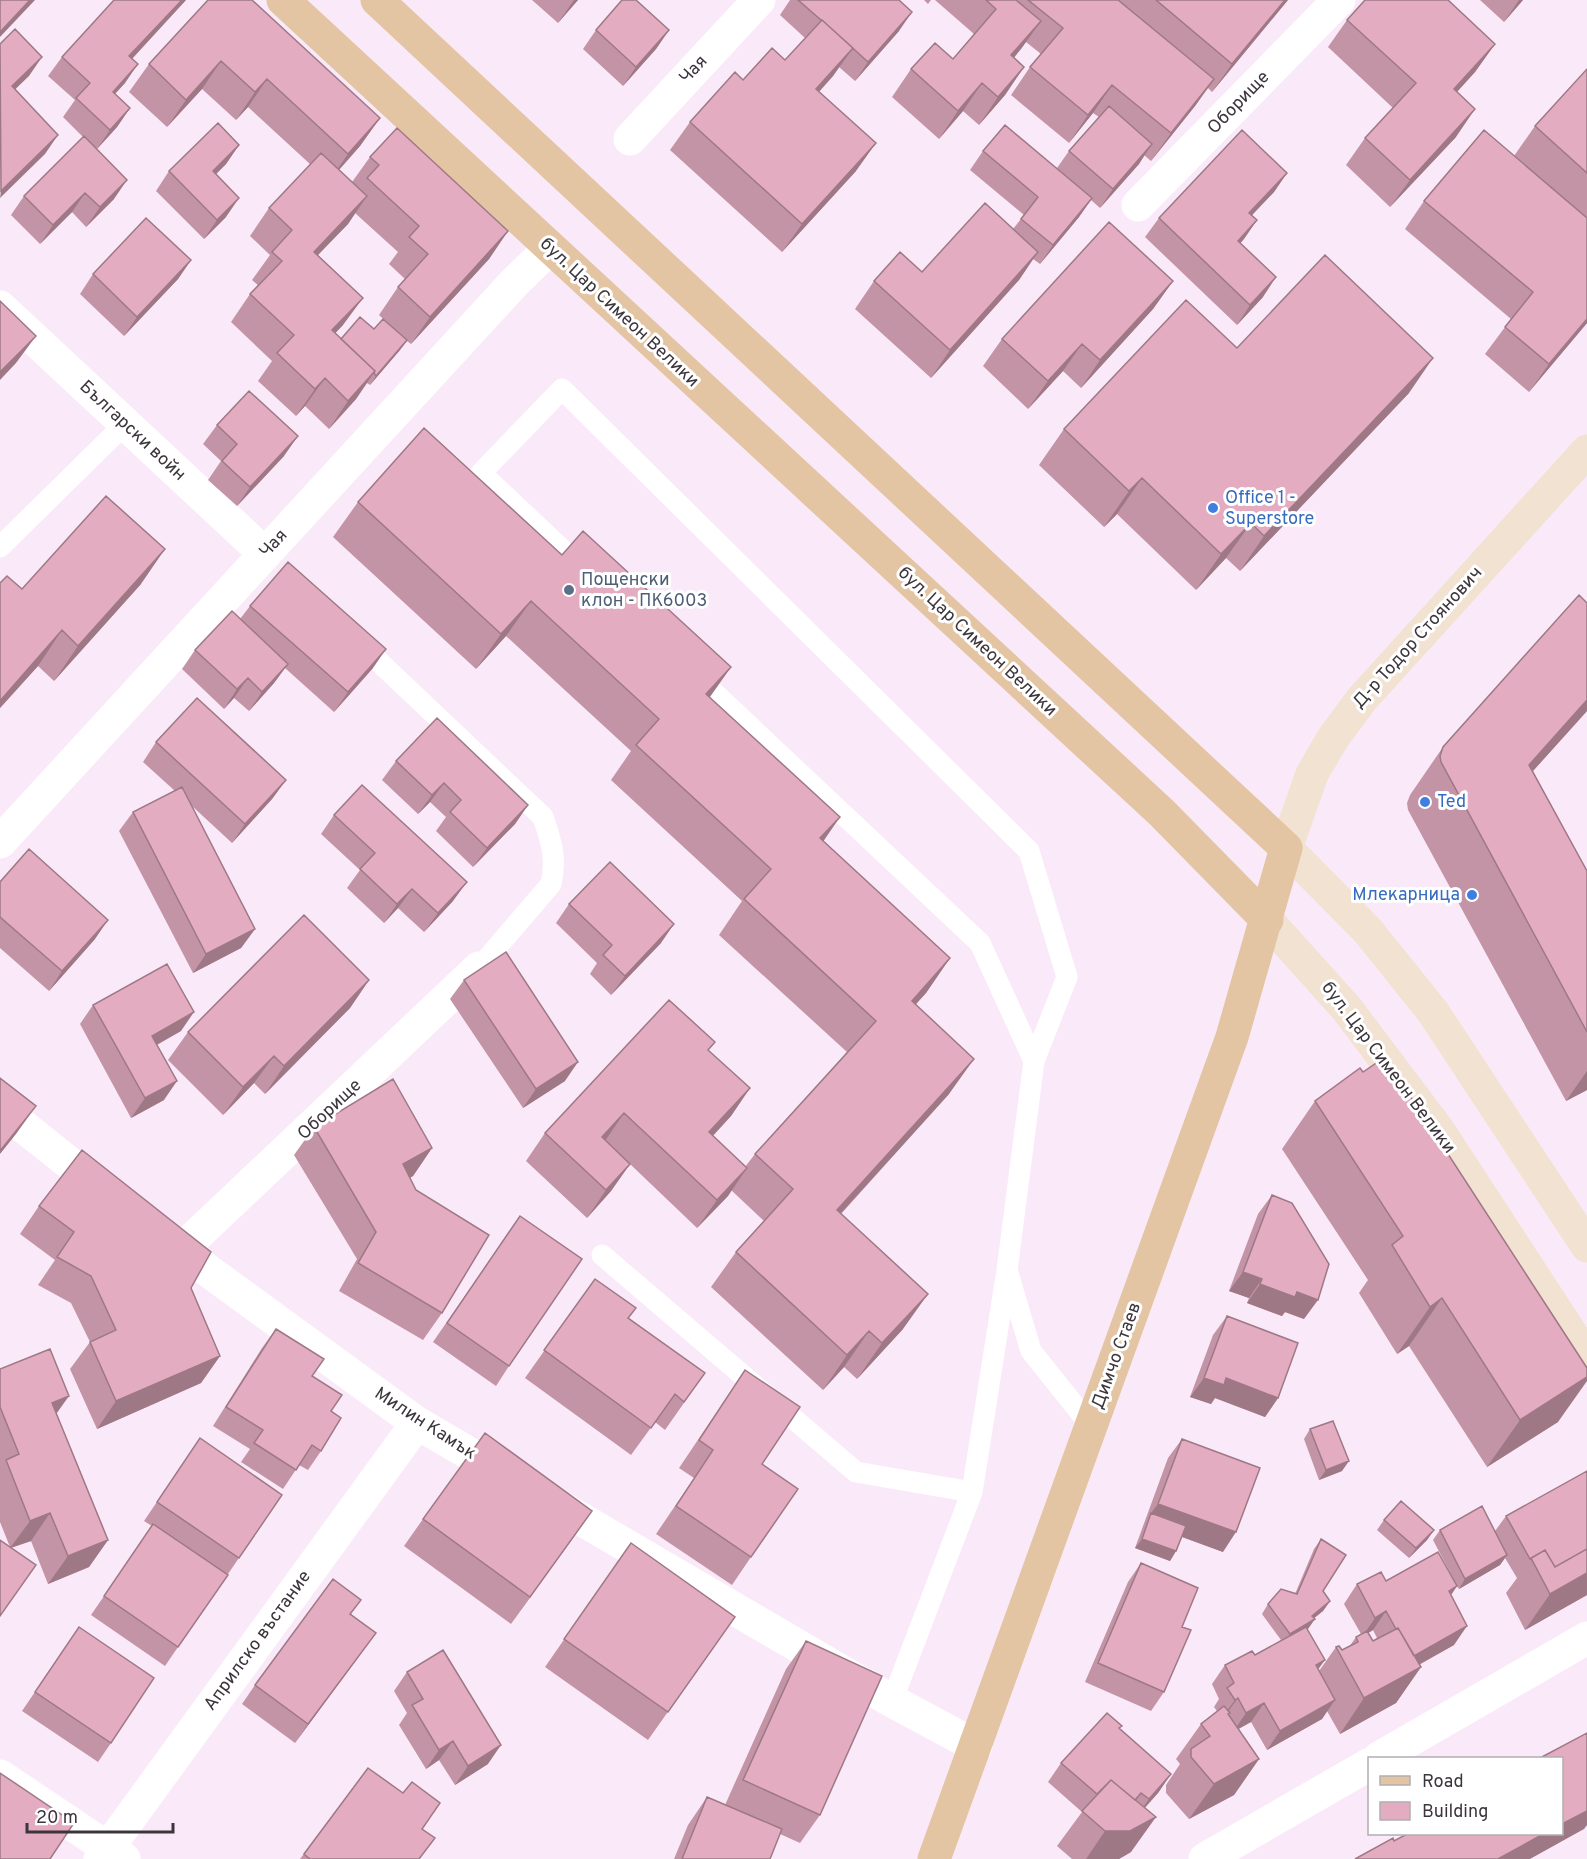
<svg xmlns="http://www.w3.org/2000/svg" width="1587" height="1859" font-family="Overpass,sans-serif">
<rect width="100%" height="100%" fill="#faeaf9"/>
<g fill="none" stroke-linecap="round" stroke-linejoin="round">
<path stroke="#fff" stroke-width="21" d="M0 547 125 424
M585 571 481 473 562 389 1029 851 1067 977 1034 1061 1007 1270 1031 1351 1091 1426
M357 641 543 817C551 840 557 859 551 884L479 968
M692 672 980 943 1034 1061
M602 1255 856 1472 972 1492
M892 1701 972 1492 1006 1277"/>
<path stroke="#fff" stroke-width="33" d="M630 139 759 0
M1138 205 1339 0
M0 307 265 554
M0 842 514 283 550 248
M0 1108 107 1193
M166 1240 417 1423 892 1701 976 1746
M180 1251 479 968
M1379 1758 1587 1638
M0 1776 124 1859
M100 1859 417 1423
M1205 1859 1370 1764"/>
<path stroke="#f1e2d1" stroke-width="33" d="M1587 451 1362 699 1333 738 1312 774 1286 848 1368 931 1433 1012 1587 1246
M1267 920 1347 1009 1439 1131 1587 1358"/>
<path stroke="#e3c5a3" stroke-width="33" d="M283 0 1162 813 1267 920
M377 0 1286 848 1232 1037 934 1859"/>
</g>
<path fill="#c394a5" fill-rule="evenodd" d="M186 0 132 59 125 83 115 94 130 108 117 127 97 149 114 199 86 227 72 212 40 244 11 215 24 196 83 137 63 117 75 100 48 76 62 57Z
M208 0 380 118 360 146 339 170 352 182 370 157 508 231 489 259 411 344 407 341 400 350 370 385 367 383 356 399 329 429 305 406 296 416 258 381 272 361 231 322 250 294 259 286 252 280 270 255 250 236 269 208 311 165 248 107 236 120 202 89 167 127 129 92 149 64ZM355 213 398 252 389 264 405 279 398 287 379 315 391 326 374 329 341 339 335 333 343 325 317 255 348 224Z
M532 0H578L558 23Z
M790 0H899V31L855 81 839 67 833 76 819 92 856 171 782 252 670 150 690 122 743 80 785 60 805 38 780 15Z
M924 0H931L928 4Z
M935 0H1288L1212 92 1208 88 1195 106 1151 161 1144 155 1139 164 1100 208 1091 200 1079 217 1040 264 1033 259 1019 280 931 378 855 309 874 281 922 272 1013 229 1024 215 970 170 983 151 1057 168 1069 151 1099 117 1093 113 1069 143 1011 95 1030 67 1041 54 1026 42 1014 58 1024 67 1005 95 979 125 963 111 939 139 892 97 911 69 953 59 974 34Z
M1480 0H1523L1504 22Z
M1347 20 1495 44 1475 72 1457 92 1456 137 1390 207 1346 165 1365 138 1393 108 1328 47Z
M596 30H669L656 49 623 86 583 49Z
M1587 69V323L1529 392 1485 354 1511 319 1405 229 1424 201 1514 156 1535 126Z
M239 145 226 164 216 174 226 217 204 239 156 191 169 171Z
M1287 173 1274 192 1252 215 1257 220 1240 244 1263 297 1237 325 1145 237 1159 218Z
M191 260 178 279 124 336 80 294 93 274Z
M1173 281 1153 309 1081 388 1063 371 1028 409 983 366 1002 339Z
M1237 348 1409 393 1240 571 1226 558 1196 590 1117 514 1104 527 1039 465 1064 429Z
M217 425 284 456 237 506 208 480 221 461 203 444Z
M358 502 562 555 731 667 710 697 823 841 950 958 926 993 916 1004 949 1094 841 1214 903 1329 857 1379 844 1367 823 1390 711 1287 736 1252 764 1221 731 1190 728 1196 697 1228 630 1164 611 1191 587 1218 526 1161 545 1133 709 1051 750 1088 731 1116 713 1136 745 1167 755 1154 847 1052 719 935 742 901 611 780 631 751 506 636 476 669 333 537Z
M0 583 22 589 141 584 54 681 38 666 0 708Z
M250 606 373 668 334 712 285 668 274 683 249 711 234 698 224 709 182 669 195 650 240 619Z
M1587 711 1533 771 1587 871V1090L1566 1101 1408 810 1407 803 1410 795 1443 747Z
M156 742 286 780 272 799 232 843 192 806 255 929 241 948 193 973 119 831 133 812 175 791 143 762Z
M396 761 528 805 515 824 473 867 436 831 446 817 430 802 418 814 382 780Z
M334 815 453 901 424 932 398 908 384 923 347 888 360 870 321 834Z
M0 882 95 939 49 991 0 948Z
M569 904 661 943 611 995 590 974 597 963 556 923Z
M369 980 350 1008 265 1094 254 1083 223 1115 168 1060 188 1032Z
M464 980 565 1081 523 1108 450 999Z
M93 1005 181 1031 157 1045 164 1100 131 1118 80 1024Z
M1315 1101 1558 1422 1487 1467 1409 1346 1397 1354 1359 1293 1368 1280 1282 1149Z
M314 1127 432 1148 413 1176 410 1178 442 1313 423 1340 339 1291 357 1259 294 1155Z
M1272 1195 1304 1319 1285 1312 1282 1316 1279 1315 1247 1303 1249 1298 1229 1291 1258 1214Z
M39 1206 191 1288 220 1356 201 1383 97 1429 70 1369 90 1342 71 1303 38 1285 55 1260 20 1234Z
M520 1216 509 1366 496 1386 433 1342Z
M595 1279 636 1308 629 1318 705 1373 665 1430 655 1422 631 1455 525 1378Z
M1227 1316 1278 1398 1265 1417 1215 1398 1211 1404 1190 1397 1213 1335Z
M276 1329 331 1411 321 1451 308 1470 299 1465 283 1489 241 1462 250 1449 213 1426 262 1348Z
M0 1369 56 1413 108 1540 89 1567 48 1584 31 1541 11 1548 10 1547 0 1522Z
M745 1370 751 1557 732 1585 656 1534 694 1478 679 1468Z
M1310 1429 1342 1471 1319 1480 1304 1439Z
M200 1438 282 1495 165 1666 91 1615 152 1526 144 1521Z
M1182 1439 1223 1552 1182 1537 1176 1551 1170 1561 1135 1548 1168 1458Z
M592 1511 511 1624 404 1546 423 1519Z
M1506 1516 1587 1595 1525 1630 1506 1593 1517 1578 1505 1558 1500 1565 1459 1589 1457 1586 1451 1595 1454 1645 1419 1665 1421 1667 1396 1703 1340 1734 1327 1711 1322 1719 1267 1750 1251 1722 1238 1729 1259 1759 1234 1795 1189 1819 1166 1793V1785L1180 1764 1176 1759 1201 1724 1217 1711 1214 1707 1219 1699 1212 1684 1225 1665 1255 1655 1281 1640 1262 1614 1268 1604 1295 1594 1314 1549 1321 1539 1323 1591 1330 1601 1323 1611 1314 1618 1307 1629 1319 1671 1336 1647 1342 1650 1349 1647 1356 1637 1361 1634 1344 1604 1357 1584 1386 1581 1453 1578 1433 1540 1440 1530 1495 1531ZM1373 1630 1377 1638 1373 1641 1368 1633Z
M1384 1520 1434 1530 1427 1540 1409 1558 1377 1530Z
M631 1543 735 1617 648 1740 545 1667Z
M1141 1563 1182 1627 1164 1692 1151 1711 1085 1682 1128 1582Z
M361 1600 351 1614 376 1633 295 1743 242 1704 255 1685Z
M79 1627 111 1743 98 1762 22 1711Z
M806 1641 820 1815 800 1843 780 1834 770 1859H674L688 1825 707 1797 725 1805 786 1669Z
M407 1672 488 1764 455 1785 439 1760 426 1769 399 1725 407 1713 394 1691Z
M1120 1729 1171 1774 1158 1793 1145 1808 1131 1852 1119 1859H1072L1057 1846 1082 1812 1048 1782 1061 1763Z
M368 1768 420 1859H300Z"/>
<path fill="#9f7886" d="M30 0H35L0 37V32Z
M182 0H186L116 76 129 56Z
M574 0H578L558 23Z
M1285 0H1288L1212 92 1232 64Z
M1519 0H1523L1504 22 1517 3Z
M912 12 899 31 855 81 868 62Z
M1041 21 1021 49 992 83 1011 55Z
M669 30 656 49 623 86 636 67Z
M1495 44 1475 72 1435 116 1454 89Z
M853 48 833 76 796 117 816 89Z
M42 57 29 76 0 104 12 86Z
M221 61 202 89 167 127 186 100Z
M138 64 125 83 99 111 113 92Z
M1024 67 1005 95 979 125 998 97Z
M267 79 248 107 236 120 255 92Z
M1214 79 1195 106 1151 161 1171 133Z
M982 83 963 111 939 139 958 111Z
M1112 85 1093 113 1069 143 1088 115Z
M130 108 117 127 97 149 110 130Z
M1475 109 1456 137 1390 207 1410 180Z
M380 118 360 146 329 181 348 154Z
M58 135 45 154 0 198 1 191Z
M876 143 856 171 782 252 802 224Z
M1152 144 1139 164 1100 208 1113 189Z
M239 145 226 164 200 190 213 171Z
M1287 173 1274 192 1236 232 1249 213Z
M127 180 114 199 86 227 100 207Z
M85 193 72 212 40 244 53 225Z
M367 196 348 224 294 280 314 252Z
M239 198 226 217 204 239 217 220Z
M1092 198 1079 217 1040 264 1053 245Z
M1257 220 1244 239 1224 261 1238 241Z
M508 231 489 259 411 344 430 317Z
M1038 252 1019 280 931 378 950 350Z
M191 260 178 279 124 336 137 317Z
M1276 277 1263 297 1237 325 1250 305Z
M1173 281 1153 309 1081 388 1100 360Z
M363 298 343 325 312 358 332 330Z
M1587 319V323L1529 392 1549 364Z
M36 336 16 363 0 380V372Z
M407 340 400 350 370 385 376 376Z
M1082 344 1063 371 1028 409 1048 381Z
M1433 358 1409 393 1240 571 1264 536Z
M375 371 356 399 329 429 348 401Z
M325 378 305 406 296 416 315 389Z
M298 436 284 456 237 506 250 487Z
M1142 478 1117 514 1104 527 1129 491Z
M1251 523 1226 558 1196 590 1221 554Z
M165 549 141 584 54 681 78 646Z
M531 601 506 636 476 669 501 634Z
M62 630 38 666 0 708V701Z
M386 649 373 668 334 712 348 692Z
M288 664 274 683 249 711 262 692Z
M731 667 706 702V694Z
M248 678 234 698 224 709 237 689Z
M1587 700V711L1496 812 1529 765Z
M286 780 272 799 232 843 245 824Z
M444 783 430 802 418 814 432 795Z
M528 805 515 824 473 867 487 848Z
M840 817 816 852 820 838Z
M467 882 453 901 424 932 438 913Z
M412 889 398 908 384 923 397 904Z
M108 920 95 939 49 991 62 971Z
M674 924 661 943 611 995 625 976Z
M255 929 241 948 193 973 206 954Z
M950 958 926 993 887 1036 912 1001Z
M369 980 350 1008 265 1094 284 1066Z
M194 1012 181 1031 138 1055 152 1036Z
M274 1056 254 1083 223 1115 243 1087Z
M974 1059 949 1094 812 1245 837 1210Z
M578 1062 565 1081 523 1108 536 1089Z
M1587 1071V1090L1566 1101Z
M177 1081 164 1100 131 1118 145 1098Z
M750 1088 731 1116 690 1160 709 1132Z
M36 1106 16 1134 0 1154V1151Z
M624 1113 605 1141 602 1137Z
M432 1148 413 1176 383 1192 403 1164Z
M630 1164 611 1191 587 1218 606 1190Z
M747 1168 728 1196 697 1228 717 1200Z
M1243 1272 1262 1279 1249 1298 1229 1291Z
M1260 1284 1297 1292 1318 1300 1304 1319 1285 1312 1282 1316 1247 1303Z
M928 1294 903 1329 857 1379 882 1343Z
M1442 1298 1409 1346 1397 1354 1430 1307Z
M869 1331 844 1367 823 1390 847 1355Z
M220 1356 201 1383 97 1429 116 1401Z
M1587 1377V1381L1558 1422 1487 1467 1520 1420Z
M1204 1378H1226L1278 1398 1265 1417 1215 1398 1211 1404 1190 1397Z
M69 1396 49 1424 52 1403Z
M1349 1461 1342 1471 1319 1480 1326 1470Z
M1158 1504 1236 1532 1223 1552 1147 1524 1151 1513Z
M592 1511 572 1539 511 1624 530 1597Z
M50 1513 31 1541 10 1548 30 1521Z
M1434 1530 1427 1540 1409 1558 1416 1548Z
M1142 1539 1176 1551 1170 1561 1135 1548Z
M108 1540 89 1567 48 1584 68 1556Z
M1507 1555 1500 1565 1459 1589 1465 1579Z
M1587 1573V1595L1525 1630 1550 1594Z
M1457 1586 1444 1605 1449 1591Z
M1330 1601 1323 1611 1308 1623 1315 1619 1308 1629 1283 1643 1290 1634Z
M1386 1611 1373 1630 1362 1637 1375 1618Z
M1467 1626 1454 1645 1398 1676 1412 1657Z
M376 1633 362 1652 295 1743 308 1724Z
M1325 1660 1311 1679 1316 1665Z
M1421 1667 1396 1703 1340 1734 1364 1698Z
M1238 1698 1224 1717 1221 1719 1235 1700Z
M1335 1700 1322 1719 1267 1750 1280 1731Z
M1264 1703 1251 1722 1233 1732 1246 1713Z
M453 1741 439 1760 426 1769 439 1750Z
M501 1745 488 1764 455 1785 468 1766Z
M1259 1759 1234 1795 1189 1819 1214 1784Z
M1171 1774 1158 1793 1135 1818 1149 1799Z
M1141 1793 1128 1812 1156 1817 1131 1852 1119 1859H1086L1105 1831Z
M1587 1811V1825L1584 1829 1530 1859H1498L1545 1833H1562V1824Z"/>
<path fill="#e3acc0" stroke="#9f7886" stroke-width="1.5" d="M0 0H30L0 32Z
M114 0H182L129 56 138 64 113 92 130 108 110 130 76 98 90 83 62 57Z
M208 0H252L380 118 348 154 267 79 255 92 221 61 186 100 149 64Z
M622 0H636L669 30 636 67 596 30Z
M798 0H899L912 12 868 62 822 20H821Z
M986 0H1016L1041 21 1011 55 1024 67 998 97 982 83 958 111 911 69 935 43 953 59 996 9Z
M1028 0H1118L1214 79 1171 133 1112 85 1088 115 1030 67 1063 28Z
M1156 0H1285L1232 64Z
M1365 0H1448L1495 44 1454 89 1475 109 1410 180 1365 138 1416 83 1347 20Z
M822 20 853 48 816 89 876 143 802 224 690 122 735 72 743 80 772 48 785 60Z
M15 29 42 57 12 86 58 135 1 191 0 44Z
M1587 69V173L1535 126Z
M1109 106 1152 144 1113 189 1069 151Z
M218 123 239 145 213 171 239 198 217 220 169 171Z
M1005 125 1092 198 1053 245 1021 219 1038 197 983 151Z
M397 128 508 231 430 317 398 287 428 254 409 237 419 226 367 178 379 165 370 157Z
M1242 130 1287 173 1249 213 1257 220 1238 241 1276 277 1250 305 1159 218Z
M1484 130 1587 218V319L1549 364 1505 327 1533 292 1424 201Z
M84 136 127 180 100 207 85 193 53 225 24 196Z
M321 153 367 196 314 252 363 298 332 330 375 371 348 401 325 378 315 389 277 353 294 335 250 294 282 261 272 252 292 230 269 208Z
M985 203 1038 252 950 350 874 281 900 252 922 272Z
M146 218 191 260 137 317 93 274Z
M1109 222 1173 281 1100 360 1082 344 1048 381 1002 339Z
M1325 255 1433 358 1264 536 1251 523 1221 554 1142 478 1129 491 1064 429 1186 300 1237 348Z
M0 301 36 336 0 372Z
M360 317 374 329 383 319 407 340 376 376 374 373 375 371 341 339Z
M249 391 298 436 250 487 222 461 237 444 217 425Z
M424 428 562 555 583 531 731 667 706 694 840 817 820 838 950 958 912 1001 974 1059 837 1210 928 1294 882 1343 869 1331 847 1355 736 1252 793 1189 755 1154 876 1021 744 899 771 869 636 745 659 719 531 601 501 634 358 502Z
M106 496 165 549 78 646 62 630 0 701V583L7 576 22 589Z
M288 562 386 649 348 692 250 606Z
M1579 595 1587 603V700L1529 765 1587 871V1032L1441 762 1440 756 1443 747Z
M232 611 288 664 262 692 248 678 237 689 195 650Z
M197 698 286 780 245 824 156 742Z
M437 718 528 805 487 848 450 812 461 800 444 783 432 795 396 761Z
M362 785 467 882 438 913 412 889 397 904 360 869 375 853 334 815Z
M182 787 255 929 206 954 133 812Z
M29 849 108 920 62 971 0 917V882Z
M610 862 674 924 625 976 603 955 612 945 569 904Z
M304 915 369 980 284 1066 274 1056 243 1087 188 1032Z
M506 952 578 1062 536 1089 464 980Z
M167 964 194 1012 152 1036 177 1081 145 1098 93 1005Z
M669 1000 715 1042 708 1050 750 1088 709 1132 747 1168 717 1200 624 1113 602 1137 630 1164 606 1190 545 1133Z
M1385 1057 1587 1368V1377L1520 1420 1442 1298 1430 1307 1392 1245 1403 1236 1315 1101 1360 1068 1363 1072Z
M0 1078 36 1106 0 1151Z
M393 1079 432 1148 403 1164 416 1190 489 1235 442 1313 358 1263 376 1232 314 1127Z
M82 1150 211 1252 191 1288 220 1356 116 1401 90 1342 116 1330 91 1276 57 1257 74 1232 39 1206Z
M1272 1195 1292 1203 1329 1264 1318 1300 1297 1292 1295 1297 1292 1296 1260 1284 1262 1279 1243 1272Z
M520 1216 582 1259 509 1366 447 1323Z
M595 1279 636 1308 628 1318 705 1373 684 1402 675 1394 651 1428 544 1350Z
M1227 1316 1298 1343 1278 1398 1226 1378 1224 1385 1204 1378Z
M276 1329 324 1359 312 1376 342 1395 331 1411 341 1418 321 1451 312 1445 296 1470 254 1443 263 1430 226 1407Z
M50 1349 69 1396 52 1403 108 1540 68 1556 50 1513 30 1521 6 1460 19 1454 0 1407V1369Z
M745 1370 800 1407 762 1464 798 1489 751 1557 676 1506 713 1450 699 1440Z
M1333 1421 1349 1461 1326 1470 1310 1429Z
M485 1433 592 1511 530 1597 423 1519Z
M200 1438 282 1495 239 1558 157 1502Z
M1182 1439 1260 1468 1236 1532 1158 1504Z
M1587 1471V1549L1555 1567 1545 1550 1530 1559 1506 1516Z
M1401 1501 1434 1530 1416 1548 1384 1520Z
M1482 1506 1507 1555 1465 1579 1440 1530Z
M1151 1513 1186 1526 1176 1551 1142 1539Z
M153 1524 228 1575 178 1647 104 1596Z
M1321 1539 1346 1555 1323 1591 1330 1601 1312 1616 1315 1619 1290 1634 1268 1604 1281 1589 1297 1594Z
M0 1540 36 1565 0 1616Z
M631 1543 735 1617 668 1712 564 1639Z
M1587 1549V1573L1550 1594 1531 1558 1545 1550 1555 1567Z
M1438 1552 1457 1586 1449 1591 1467 1626 1414 1656 1398 1628 1396 1629 1386 1611 1375 1618 1357 1584 1381 1572 1386 1581Z
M1141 1563 1198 1588 1182 1627 1191 1630 1164 1692 1098 1663Z
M333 1579 361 1600 350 1614 376 1633 308 1724 255 1685Z
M79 1627 154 1678 111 1743 35 1692Z
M1306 1627 1325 1660 1316 1665 1335 1700 1280 1731 1264 1703 1246 1713 1238 1698 1235 1700 1227 1688 1234 1683 1225 1665 1252 1651 1255 1655Z
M1398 1628 1421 1667 1364 1698 1336 1647 1339 1646 1342 1650 1358 1642 1356 1637 1367 1631 1373 1641Z
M806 1641 882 1676 820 1815 743 1780Z
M443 1650 501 1745 468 1766 453 1741 439 1750 412 1705 423 1699 407 1672Z
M1224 1706 1230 1713 1228 1714 1259 1759 1214 1784 1191 1757V1749L1210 1736 1201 1724Z
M1107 1713 1122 1726 1119 1728 1171 1774 1149 1799 1141 1793 1135 1800 1111 1780 1097 1794 1061 1763Z
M1587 1733V1811L1562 1824V1758H1540Z
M368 1768 403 1793 412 1782 440 1803 422 1829 435 1838 419 1859H310L304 1854Z
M0 1773 74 1823 50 1859H0Z
M1111 1780 1156 1817 1130 1831H1105L1082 1811Z
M707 1797 782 1829 770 1859H682Z
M1409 1833H1545L1498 1859H1355L1393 1838 1394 1841Z"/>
<g fill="#3f7fe0" stroke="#fff" stroke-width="2">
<circle cx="1213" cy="508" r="6"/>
<circle cx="1425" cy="802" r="6"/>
<circle cx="1472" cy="895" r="6"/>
</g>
<circle fill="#5c6f8a" stroke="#fff" stroke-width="2" cx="569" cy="590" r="6"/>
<g text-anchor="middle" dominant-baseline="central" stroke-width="6" stroke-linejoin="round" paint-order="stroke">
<g font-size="18" fill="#3c363c" stroke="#fff">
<text transform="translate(694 70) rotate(-47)">Чая</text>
<text transform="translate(1239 103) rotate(-46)">Оборище</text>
<text transform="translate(619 313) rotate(43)">бул. Цар Симеон Велики</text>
<text transform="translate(132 431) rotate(43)">Български войн</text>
<text transform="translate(274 544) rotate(-47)">Чая</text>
<text transform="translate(1418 638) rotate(-48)">Д-р Тодор Стоянович</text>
<text transform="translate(977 642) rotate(43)">бул. Цар Симеон Велики</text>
<text transform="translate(1388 1068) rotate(53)">бул. Цар Симеон Велики</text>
<text transform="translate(330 1110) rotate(-43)">Оборище</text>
<text transform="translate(1117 1356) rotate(-70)">Димчо Стаев</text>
<text transform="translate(425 1424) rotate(33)">Милин Камък</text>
<text transform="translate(258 1641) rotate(-54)">Априлско въстание</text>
</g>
<g font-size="18" fill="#366cbe" stroke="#fff" text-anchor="start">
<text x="1225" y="498">Office 1 -<tspan x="1225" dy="21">Superstore</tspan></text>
<text x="1437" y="802">Ted</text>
<text x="1460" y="895" text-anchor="end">Млекарница</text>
</g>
<g font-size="18" fill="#4e5e75" stroke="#fff" text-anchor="start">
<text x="581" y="580">Пощенски<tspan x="581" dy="21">клон - ПК6003</tspan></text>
</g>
</g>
<rect x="1368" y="1757" width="195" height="78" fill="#ffffff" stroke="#b1afb1" stroke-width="1.5"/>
<rect x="1380" y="1776" width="30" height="9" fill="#e3c5a3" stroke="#b1afb1" stroke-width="1.5"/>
<text x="1422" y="1787" font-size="18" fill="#3c363c">Road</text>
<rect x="1380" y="1802" width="30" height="18" fill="#e3acc0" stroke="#b1afb1" stroke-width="1.5"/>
<text x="1422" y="1817" font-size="18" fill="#3c363c">Building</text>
<path d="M27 1823v9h146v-9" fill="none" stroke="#3c363c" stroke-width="3"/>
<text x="36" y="1823" font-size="18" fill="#3c363c" stroke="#ffffff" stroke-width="4.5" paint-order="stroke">20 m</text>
</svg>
